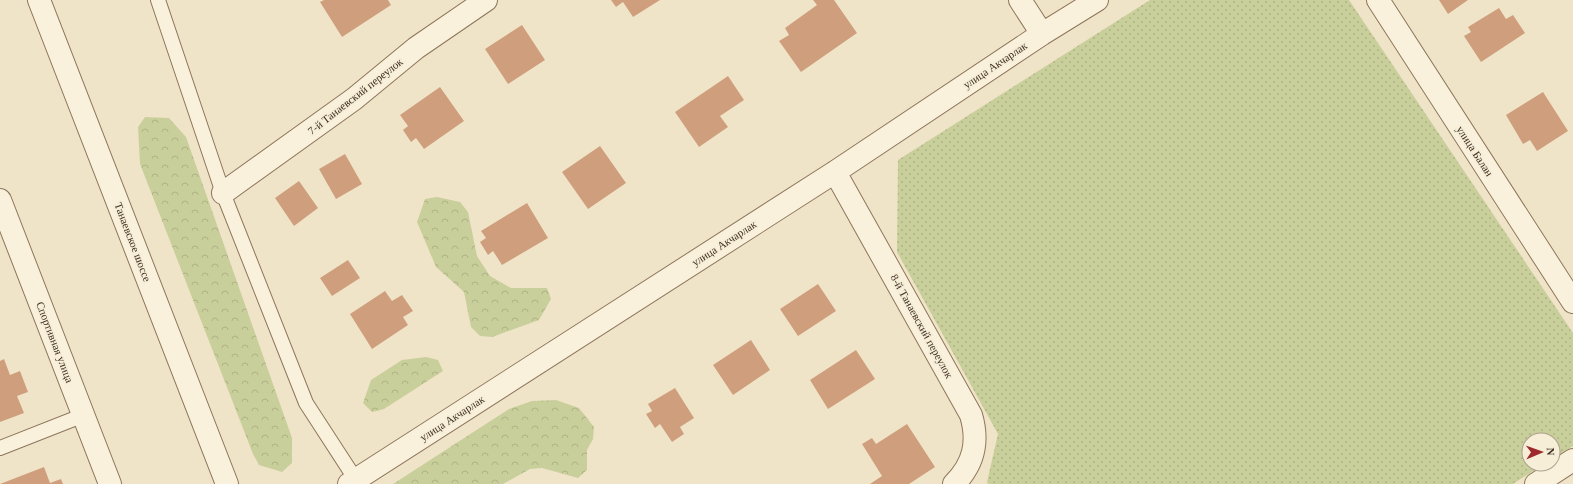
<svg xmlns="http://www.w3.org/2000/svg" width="1573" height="484" font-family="'Times New Roman',serif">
<defs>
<pattern id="grass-dots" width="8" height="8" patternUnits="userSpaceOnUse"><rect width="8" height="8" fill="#c9cf9b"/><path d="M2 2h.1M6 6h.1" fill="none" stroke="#aeb285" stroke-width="1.8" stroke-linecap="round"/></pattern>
<pattern id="forest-crowns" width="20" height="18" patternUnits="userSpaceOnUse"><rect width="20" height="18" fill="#c9cf9b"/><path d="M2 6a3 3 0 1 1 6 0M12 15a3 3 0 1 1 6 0" fill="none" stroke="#aeb285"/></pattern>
</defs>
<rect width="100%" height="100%" fill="#f0e4c8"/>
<path fill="url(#grass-dots)" d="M1150 0H1349L1573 333V446L1553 459V440H1529V464H1544L1513 484H988L987 482 998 434 897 252 898 160Z"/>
<path fill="url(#forest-crowns)" d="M145 117 169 118 186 137 292 438V463L282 472 259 465 253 454 140 164 138 127Z
M437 197 460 202 468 212 477 256 490 276 511 288H547L551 299 539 320 492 337 480 336 471 327 464 292 436 267 417 222 425 199Z
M426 357 438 360 443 371 384 409 372 412 363 403 371 380 402 360Z
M556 400 579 408 594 427 593 439 587 450V470L578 478 542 468 530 469 503 484H393L509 409 532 401Z"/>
<path fill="#cf9f7d" d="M324 0H388L391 5 342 37 320 2Z
M611 0H660L633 17 623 2 616 7Z
M813 0H834L857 33 801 72 779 41 789 35 785 28 817 5Z
M1439 0H1468L1448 14Z
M1499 8 1506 19 1513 15 1525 33 1481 62 1464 36 1471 32 1468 27Z
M522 25 545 60 508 84 485 49Z
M728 76 744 100 720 116 728 127 699 147 675 112Z
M440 87 464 121 424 149 416 138 411 142 403 130 408 126 400 115Z
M1543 92 1568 131 1537 151 1530 140 1523 144 1506 115Z
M600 146 626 183 588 209 562 172Z
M345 154 362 184 336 199 319 169Z
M299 181 318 208 294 226 275 198Z
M527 203 548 238 502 265 493 251 488 255 480 242 486 238 481 231Z
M348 260 360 278 332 296 320 278Z
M818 284 836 311 798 336 780 309Z
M385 291 392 301 402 295 413 311 403 317 408 325 372 349 350 314Z
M751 340 770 370 733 395 713 365Z
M856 350 875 379 828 409 810 380Z
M4 359 10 375 20 371 28 392 17 396 24 413 0 422V361Z
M675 388 694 418 680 427 684 434 672 442 660 424 655 428 646 414 652 411 648 404Z
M907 424 935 467 909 484H870L882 476 862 444 872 438 876 444Z
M44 467 50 483 61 479 63 484H0Z"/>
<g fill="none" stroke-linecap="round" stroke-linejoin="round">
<g stroke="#8d765c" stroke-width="16">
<path id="service" d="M158 0 223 193 306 403 356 480
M0 448 84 415"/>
</g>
<g stroke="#8d765c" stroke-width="24">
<path id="minor" d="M1020 0 1042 34
M1378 0 1573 302
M835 172 971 415C979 442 974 464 954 484
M223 193 354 99 416 48 486 0
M0 200 110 484
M349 484 835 172 1042 34 1097 0
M1536 484 1573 460"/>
</g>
<g stroke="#8d765c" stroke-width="24">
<path id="tertiary" d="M39 0 227 484"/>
</g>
<use href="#service" stroke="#faf1dc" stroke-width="14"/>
<use href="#minor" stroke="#faf1dc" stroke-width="22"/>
<use href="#tertiary" stroke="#faf1dc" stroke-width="22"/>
</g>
<g text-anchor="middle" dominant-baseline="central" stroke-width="4" stroke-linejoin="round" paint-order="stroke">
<g font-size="11" fill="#3d2e20" stroke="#f7eed8">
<text transform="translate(995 65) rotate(-34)">улица Акчарлак</text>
<text transform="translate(355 96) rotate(-38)">7-й Танаевский переулок</text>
<text transform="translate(1475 151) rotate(57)">улица Балан</text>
<text transform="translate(133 242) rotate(69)">Танаевское шоссе</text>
<text transform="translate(724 243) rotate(-33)">улица Акчарлак</text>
<text transform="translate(922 326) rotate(61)">8-й Танаевский переулок</text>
<text transform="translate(55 342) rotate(69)">Спортивная улица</text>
<text transform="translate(452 418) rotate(-33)">улица Акчарлак</text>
</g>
</g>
<g transform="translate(1541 452) rotate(88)"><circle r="19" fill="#f7eed8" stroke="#ada18e"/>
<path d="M0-3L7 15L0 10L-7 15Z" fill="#9e2a2b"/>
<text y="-6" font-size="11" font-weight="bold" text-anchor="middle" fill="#3d2e20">N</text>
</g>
</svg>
